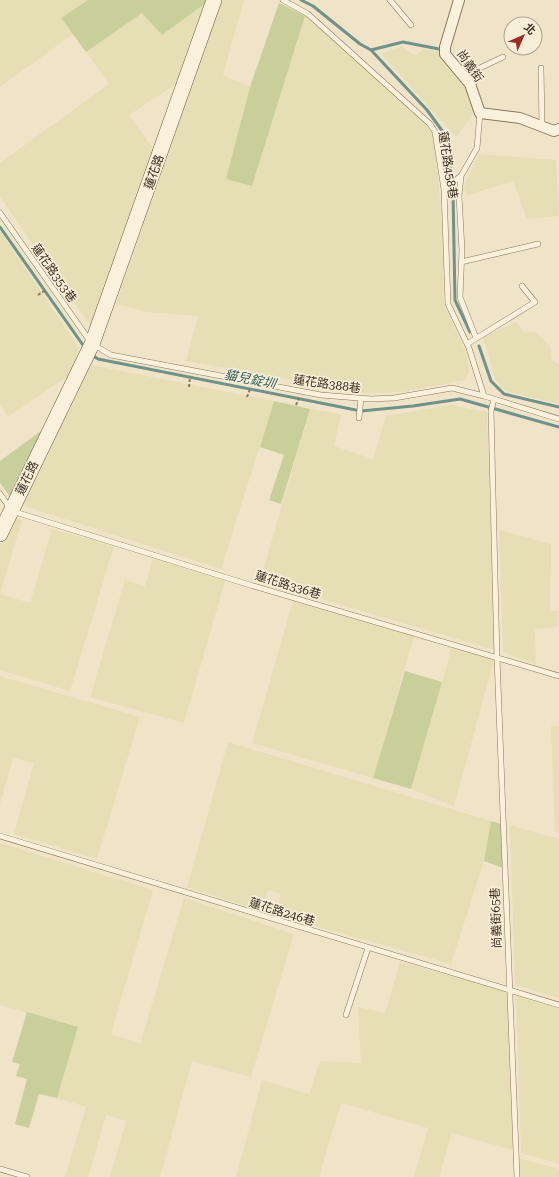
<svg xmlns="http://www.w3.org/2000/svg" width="559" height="1177" font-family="'Roboto Serif','Noto Sans TC',serif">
<rect width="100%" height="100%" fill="#f0e4c8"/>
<path fill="#e6deb5" d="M0 0H88L61 18 73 34 0 87Z
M221 0H244L223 75 250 87 226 179 252 186 305 16 413 109 434 135 444 244 443 299 446 310 467 354 469 372 465 380 403 392 364 393 186 361 198 316 147 312 116 304Z
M207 2 181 81 129 115 156 152 92 328 0 197V163L109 84 86 52 142 12Z
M402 46 415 56 423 49 448 53 469 86 474 112 456 137 381 54Z
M479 154 556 160 559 216 527 219 513 181 468 195 463 188Z
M0 231 79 348 71 374 8 417 0 405Z
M517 322 524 333 535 332 550 346 551 359 559 364V404L513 393 503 389 495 379 483 337Z
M91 365 274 401 221 569 21 505Z
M451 405 487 412 495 650 260 581 310 409 341 414 334 446 373 459 386 416Z
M14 518 22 520 0 594 30 603 52 529 114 546 70 691 0 670V546Z
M499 530 551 544 550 611H558L557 627 535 629 536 665 503 652Z
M153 558 225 581 184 723 90 697 125 580 145 586Z
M293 601 414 636 373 778 252 743Z
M452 647 494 660 454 806 411 789Z
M0 676 140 717 97 859 14 834 34 763 13 758 0 804Z
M551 726H559V833L555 832Z
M228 742 491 821 484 861 451 964 276 915 281 894 268 890 262 911 187 887Z
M510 825 559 839V998L515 985Z
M0 843 153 890 111 1034 140 1044 184 898 294 934 251 1077 192 1061 160 1177H110L126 1121 106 1115 88 1177H65L86 1107 57 1098 78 1027 0 1005Z
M400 962 508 991 513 1150 452 1133 439 1177H414L428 1128 341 1103 319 1177H236L262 1080 309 1094 320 1061 361 1063 358 1007 385 1013Z
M516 995 559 1008V1164L521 1153Z
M519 1158 559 1169V1177H520Z"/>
<path fill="#c9cf9b" d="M88 0H208L207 2 162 35 142 13 86 52 61 18Z
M279 3 305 16 252 186 226 179 250 87Z
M274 401 310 409 281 504 269 500 284 455 260 447Z
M42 430 11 498 0 483V461Z
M405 671 442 682 411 789 373 778Z
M491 821 501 824 503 868 484 861Z
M27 1012 78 1027 57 1098 39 1094 29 1128 15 1124 27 1079 16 1076 20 1064 12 1062Z"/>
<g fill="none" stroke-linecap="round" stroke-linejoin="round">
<path stroke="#6f938a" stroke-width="3" d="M301 0 313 6 360 44 371 50 403 42 439 49
M371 50 427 110 446 136 451 174
M453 192 455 300 470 332
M0 227 85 348
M479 346 491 381 504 394 559 407
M92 355 98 359 361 411 413 406 460 399 559 427"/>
<g stroke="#8d765c" stroke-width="6">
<path id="lane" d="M283 0 308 14 430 124 435 132 444 189 448 304 469 348 484 396
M390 0 411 25
M541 68 542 126
M463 76 503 57
M444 189 461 176
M0 213 92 344 111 355 321 395 371 399 394 398 452 388 484 396 559 419
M461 262 538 244
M476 338 460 297 462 250 459 196 461 176 477 148 480 113
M467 344 535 302 522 286
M494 399 491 411 497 658 517 1177
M359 418 361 398
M0 494 12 511 250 585 559 676
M0 836 559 1005
M346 1015 368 948
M0 1169 27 1177"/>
</g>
<g stroke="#8d765c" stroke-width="12">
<path id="street" d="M459 0 445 47V54L470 84 480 113 520 118 554 131 559 129"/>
</g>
<g stroke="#6f573f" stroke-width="16">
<path id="secondary" d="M0 534 92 344 214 0"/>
</g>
<path stroke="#8d765c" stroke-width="2" stroke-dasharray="3 2" stroke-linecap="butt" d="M38 295 46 290
M189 387 190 377
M247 397 250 389
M296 405 299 398"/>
<use href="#lane" stroke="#faf1dc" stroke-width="5"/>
<use href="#street" stroke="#faf1dc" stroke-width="10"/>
<use href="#secondary" stroke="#faf1dc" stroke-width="15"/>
</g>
<g text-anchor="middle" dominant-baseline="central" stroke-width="3.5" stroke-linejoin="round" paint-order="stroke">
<g font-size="12" fill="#3d2e20" stroke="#f7eed8">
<text transform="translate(470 66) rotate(55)">尚義街</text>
<text transform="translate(448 165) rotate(81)">蓮花路458巷</text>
<text transform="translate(154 172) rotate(-71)">蓮花路</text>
<text transform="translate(54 273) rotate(55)">蓮花路353巷</text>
<text transform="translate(327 384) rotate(8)">蓮花路388巷</text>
<text transform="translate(27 478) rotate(-64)">蓮花路</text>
<text transform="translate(288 585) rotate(17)">蓮花路336巷</text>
<text transform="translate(282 912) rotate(17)">蓮花路246巷</text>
<text transform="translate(496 918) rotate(-92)">尚義街65巷</text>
</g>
<g font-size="13" font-style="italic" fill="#2f5d5a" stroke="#f7eed8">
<text transform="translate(250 379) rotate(11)">貓兒錠圳</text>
</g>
</g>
<g transform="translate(523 36) rotate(45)"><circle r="19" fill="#f7eed8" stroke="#ada18e"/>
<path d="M0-3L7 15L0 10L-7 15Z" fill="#9e2a2b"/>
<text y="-6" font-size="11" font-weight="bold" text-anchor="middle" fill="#3d2e20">北</text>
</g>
</svg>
